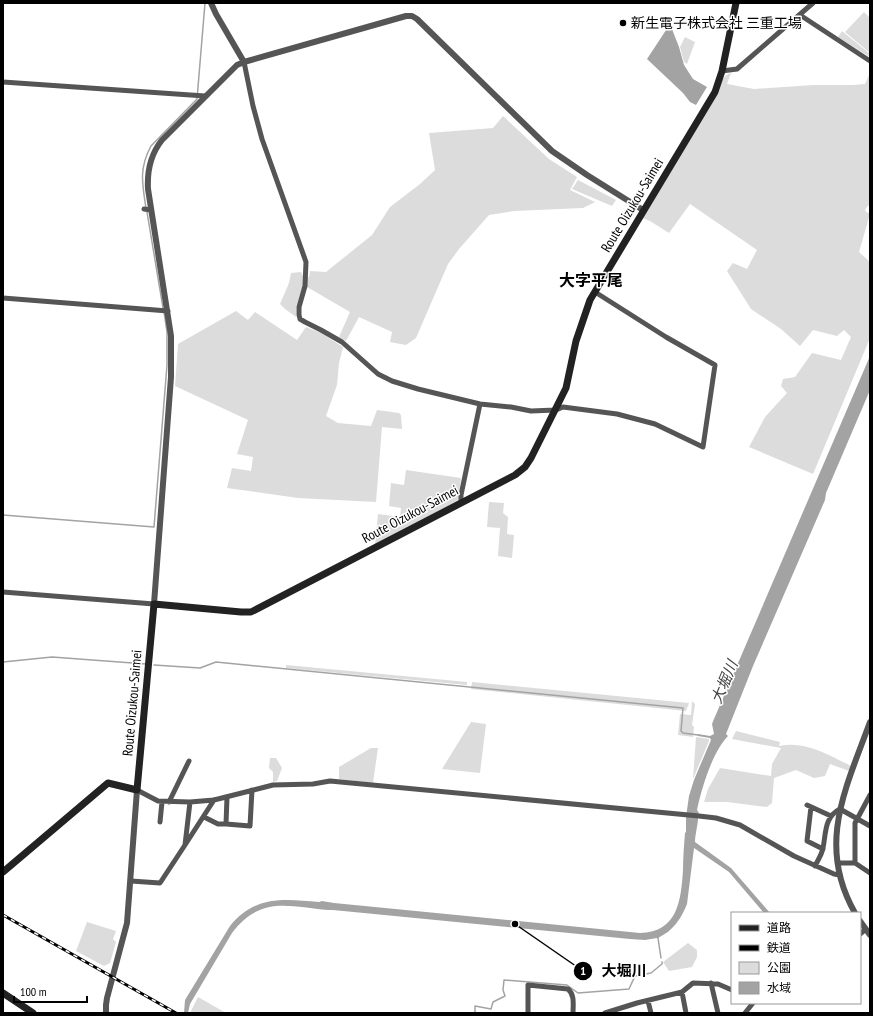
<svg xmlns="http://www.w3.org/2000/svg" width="873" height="1016" font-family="'PT Sans Narrow','Noto Sans JP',sans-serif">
<rect width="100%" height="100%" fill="#fff"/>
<path fill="#dcdcdc" d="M864 12 870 18V53L845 32Z
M842 31 870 54V57L838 37Z
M685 37 695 42 687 64 684 62 680 47Z
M731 73 727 84 754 89 813 85H853L865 84 869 75 870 76V204L866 208 865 211 870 214 859 252 870 262V338L813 474 749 447 765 417 787 393 781 386 783 379 795 377 812 353 841 360 851 337 844 330 837 336 813 330 800 346 781 329 751 309 727 271 733 263 747 269 757 250 690 204 669 233 650 221 642 218 719 92C721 84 722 75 731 73Z
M503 116 549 159 577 177 570 190 595 202 583 208 514 211 489 215 459 249 448 264 416 338 406 345 390 342 392 332 359 317 346 341 339 337 350 312 307 287 302 288 296 307V317L285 309 280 304 289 283 291 273 301 272 304 278 309 277 310 271 326 272 372 235 390 207 420 184 435 170 429 133 493 128Z
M578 180 616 200 612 206 572 189Z
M236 311 248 320 255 312 297 340 306 327 321 333 343 347 339 363 337 385 326 416 338 423 371 426 377 410 399 413 401 415 402 429 382 427 376 502 298 498 227 488 232 468 251 471 253 457 237 454 248 420 175 386 178 344Z
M406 470 461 478 458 501 375 545 378 514 400 517 401 508 389 506 391 483 404 485Z
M489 502 504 503 503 513 508 517 507 534 514 535 512 558 498 556 500 528 487 527Z
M286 665 467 682V685L286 668Z
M472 682 689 703 686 711 471 689Z
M692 701 695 704 692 725 694 727 693 737 678 735 680 714 691 715Z
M471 722 486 724 480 773 442 769Z
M736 731 780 742 779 746C804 740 829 755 851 766L849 771 830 764 825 776 814 778 796 770 774 778 772 803 767 807 727 802H704L708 789 720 768 771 776 772 764 781 748 732 739Z
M696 737 709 739V741L693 779Z
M371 748H378L373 783 339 779V767Z
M270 758H276L282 768 277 781 273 782V772L269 768Z
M87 922 116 931 113 939 116 942 110 963 104 966 76 951Z
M688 943 697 950V957L692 967 669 971 663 962Z
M198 997 226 1013H190Z"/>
<path fill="#a3a3a3" d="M670 24 679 47 684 65 693 79 707 87 696 105 690 102 683 93 647 59Z
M870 356V390L826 493 825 500 753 666 726 734 728 736C712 753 702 787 697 810L699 813 698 814C699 821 695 834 695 842L731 868 770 913H764L729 872 694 848 687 904C683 914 678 923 670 930 666 934 660 936 657 939V938L645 940 630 939 333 910H328C289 907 261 895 232 933L190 1004 188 1013H184L185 1000 230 926C255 895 284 899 319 902L322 901 334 903 640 933C678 932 681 900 683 870 683 858 684 845 685 833L686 832V817L689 796 694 780 711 740 710 738 698 736V734L710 736 714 734 712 724 714 719Z"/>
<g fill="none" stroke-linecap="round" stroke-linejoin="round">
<path stroke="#a3a3a3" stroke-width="1.5" d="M146 208C142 183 139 168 151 146L197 99 205 3
M147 212 163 308
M3 515 154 527 167 365V332L164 312
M3 662 52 657 146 664
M154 665 200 668 216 662 683 708 681 731 683 733 698 735
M658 938 661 958
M475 1013V1006L491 1009 493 1002 505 996 503 990 504 980 567 985 578 993 629 989 635 976 651 973 662 964V962"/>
<path stroke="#555" stroke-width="5" d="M800 15 870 61
M244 62 253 106 262 139 306 262 305 286 299 307V315L300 319 305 322 321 330 342 342 378 374 392 381 418 389 480 404 511 407 531 411 556 410 563 407 617 414 655 424 703 447 715 365 666 337 595 292
M722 71 737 69 813 3
M3 82 205 96
M144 209 151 210
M3 298 168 311
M461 503V495L480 404
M3 592 154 604
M137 790 158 801 190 802 214 800 273 785 313 784 330 781 699 816 716 818 740 825 794 856 834 874 840 875
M227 797 226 824 250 826 252 790
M169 802 189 761
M807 805 831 816
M811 807 807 841 823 849
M204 817 218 824H226
M160 822 162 802
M185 845 214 800
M838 863H855L870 873
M855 863V823L870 795
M815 866C818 860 822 854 823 848 826 834 824 817 840 809L870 826
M131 881 160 883 185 845 190 802
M860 934 866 929
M711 983 718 1013
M682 992 686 1013
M648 1001 651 1013
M528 1013V985L568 989C575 995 573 1005 573 1013
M605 1013 637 1003 682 992 693 983 718 984 732 990
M745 1013 753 1003"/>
<path stroke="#555" stroke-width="6" d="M211 3 216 14 244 62
M154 604 171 377V336L148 189C147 171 150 155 162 140L237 65 244 62 406 16H412L417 19 552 151 587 175 643 210
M855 913C816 845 846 788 870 722
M860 921 870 935
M106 1013V1005L107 998 127 923 137 790"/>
<path stroke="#222" stroke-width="7" d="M3 872 108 783 137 790 154 604 241 612H251L515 475 525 467 531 458 566 388 576 341 590 300 715 92 722 71 736 3
M3 993 33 1013"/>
<g stroke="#000" stroke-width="3">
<path id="rail" d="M3 915 176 1013"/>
</g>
<use href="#rail" stroke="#fff" stroke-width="1.5" stroke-dasharray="4.5" stroke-linecap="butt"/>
</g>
<circle fill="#000" stroke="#fff" stroke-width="1.5" cx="623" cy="23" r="4"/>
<g text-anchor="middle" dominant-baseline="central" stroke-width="3" stroke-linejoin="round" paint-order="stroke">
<g font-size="14" fill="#000" stroke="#fff" text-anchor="start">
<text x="631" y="23">新生電子株式会社 三重工場</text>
</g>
<g font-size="14" fill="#000" stroke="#fff">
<text transform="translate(632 205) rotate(-59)">Route Oizukou-Saimei</text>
<text transform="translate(410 514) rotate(-28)">Route Oizukou-Saimei</text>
<text transform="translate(132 703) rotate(-85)">Route Oizukou-Saimei</text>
</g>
<g font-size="15" font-style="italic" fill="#444" stroke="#fff">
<text transform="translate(724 682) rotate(-67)">大堀川</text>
</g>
<g font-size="16" font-weight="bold" fill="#000" stroke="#fff">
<text x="591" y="280">大字平尾</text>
</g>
</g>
<path fill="none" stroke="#000" stroke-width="1.5" d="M515 924L583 971"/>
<g fill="#000" stroke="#fff" stroke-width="1.5">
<circle cx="515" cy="924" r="4"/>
<circle cx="583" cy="971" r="10"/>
</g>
<g font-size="12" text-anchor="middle" font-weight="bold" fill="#fff">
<text x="583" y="975">1</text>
</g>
<g font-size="15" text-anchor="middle" font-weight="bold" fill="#000" stroke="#fff" stroke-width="3" stroke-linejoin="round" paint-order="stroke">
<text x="624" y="976">大堀川</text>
</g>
<rect width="873" height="1016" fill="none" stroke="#000000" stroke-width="8"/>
<rect x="731" y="912" width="130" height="92" fill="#ffffff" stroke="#999999"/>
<rect x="739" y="925" width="20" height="6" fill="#222222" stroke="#999999"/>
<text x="767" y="932" font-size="12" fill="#000000">道路</text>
<rect x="739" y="945" width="20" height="6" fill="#000000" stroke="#999999"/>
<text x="767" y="952" font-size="12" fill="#000000">鉄道</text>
<rect x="739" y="962" width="20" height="12" fill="#dcdcdc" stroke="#999999"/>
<text x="767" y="972" font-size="12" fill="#000000">公園</text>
<rect x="739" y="982" width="20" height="12" fill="#a3a3a3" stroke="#999999"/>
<text x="767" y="992" font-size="12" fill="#000000">水域</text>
<path d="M14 996v6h73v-6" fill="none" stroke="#000000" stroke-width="2"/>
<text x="20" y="996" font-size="12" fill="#000000" stroke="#ffffff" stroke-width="3" paint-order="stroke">100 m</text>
</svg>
